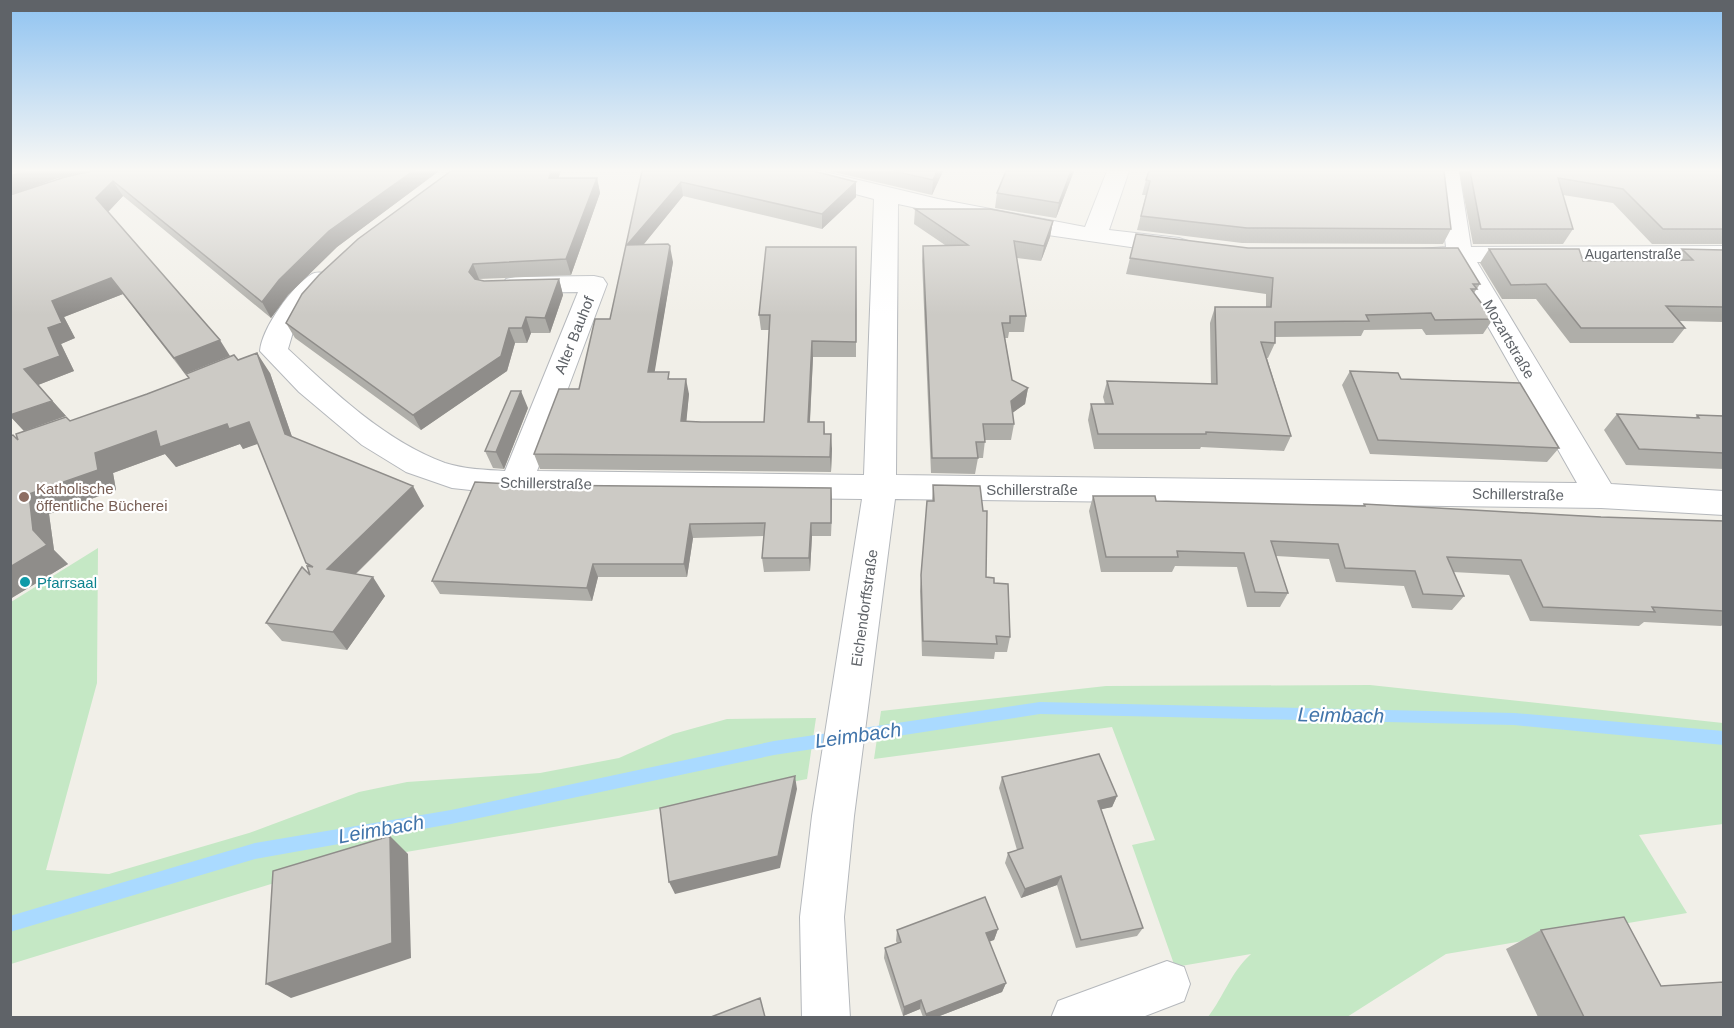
<svg xmlns="http://www.w3.org/2000/svg" width="1734" height="1028" font-family="Helvetica,sans-serif">
<rect width="100%" height="100%" fill="#f1efe8"/>
<path fill="#c5e8c5" d="M98 548 97 683 46 870 109 874 249 833 359 792 407 782 540 773 619 758 673 734 727 719 816 718 807 779 647 811 336 864 11 964V602Z
M1370 685 1723 723V824L1639 835 1687 913 1446 954 1347 1017H1208C1224 996 1231 972 1251 954L1175 967 1132 845 1155 840 1112 727 874 759 881 711 1106 686Z"/>
<g fill="none" stroke-linecap="round" stroke-linejoin="round">
<path fill="#aadaff" fill-rule="evenodd" d="M1040 702 1514 713 1724 731V745L1514 725 1040 714 774 755 451 824 255 859 10 932V916L255 843 451 810 774 741Z"/>
<g stroke="#b5b8bc" stroke-width="2">
<path id="minor" d="M785 171H821L938 199 1085 227 1107 171H1129L1109 230 1179 238 1188 241 1192 246 1188 251 1179 254 1034 233 898 204 896 475 1577 483 1452 263 1407 260 1403 255 1407 250 1446 247 1437 171H1459L1471 247 1724 246V262H1477L1611 484 1724 491V515L1601 508 895 499 854 816 844 917 850 1018H802L800 917 812 816 862 499 516 495 452 488 406 472 362 445 299 392 260 351C262 328 292 286 312 274 318 271 324 273 330 274L334 280 295 325 288 349C334 392 385 441 445 463 464 469 486 470 505 471L578 292 515 293 506 291 502 285 506 279 515 277 594 276 603 278 607 284 537 471 864 475 874 199 788 176Z
M1167 961 1184 967 1190 984 1184 1001 1140 1018H1051L1058 1001Z"/>
</g>
<use href="#minor" fill="#fff" fill-rule="evenodd"/>
</g>
<path fill="#afaea9" d="M10 171H90L58 178 21 192 92 171H439L337 247 288 295 271 318 123 196 108 212 185 374 123 294 64 317 75 338 61 344 74 371 38 385 66 416 24 431 10 416Z
M642 171 856 197 822 229 683 196 643 245 673 262 654 372 671 379 689 394 686 421 701 422H764L769 330H761L759 315 856 247V357H813L810 422H824L825 434 832 449 831 472 540 469 534 454 579 389 610 319Z
M829 171H943L932 195Z
M1074 171 1056 218 995 208 997 193Z
M1459 171H1721L1724 174V244H1652L1613 203 1563 195 1573 229 1563 244H1473Z
M558 178H597L600 193 571 275 479 279V280L484 281 559 279 563 295 550 333H531L527 343H515L507 371 421 430 295 338 286 323Z
M1146 180 1451 229 1443 244 1242 243 1137 230 1146 195H1142Z
M915 209 1053 221 1050 237 1041 261 1017 258 1026 316 1024 332H1009L1008 338H1005L1012 380 1028 388 1025 404 1012 413 1014 424 1011 440H985L983 458H978L975 474 931 473 922 261 923 246 945 245 914 224Z
M1136 234 1480 284 1474 293 1493 319 1483 334 1426 335 1422 329 1364 330 1361 336 1275 337V343L1268 358H1267L1291 436 1284 451 1201 447 1200 449H1094L1088 420 1091 404H1105L1103 397 1107 381 1211 384 1210 323 1215 307H1266V294L1126 274Z
M1489 249 1583 261 1674 260 1682 249 1724 250V322L1679 321 1685 328 1673 343H1570L1536 299H1502L1480 263Z
M238 360 270 373 292 437 424 506 356 574 385 596 347 650 282 641 266 623 310 575 308 566 306 563 258 443 243 449 240 444 176 467 165 454 113 473 116 490 49 514 54 550 68 564 10 599 18 440 147 394Z
M1350 371 1401 379 1559 448 1547 462 1370 454 1342 385Z
M528 408 504 469 493 468 485 451Z
M1617 414 1695 418 1697 415 1724 416V469L1626 465 1604 430Z
M527 485 831 488V536H812L810 571 764 572 762 558 764 536 693 538 687 577H598L592 601 440 594 432 581Z
M933 485 986 577 994 583 1010 637 1007 652H995L994 659 922 656 920 591 927 501H932Z
M1093 496 1156 501 1363 506 1364 504 1601 517 1724 521V624L1721 626 1644 622 1639 626 1530 621 1509 575 1453 572 1464 596 1452 610 1412 608 1404 586 1336 582 1329 559 1276 556 1288 593 1280 607H1247L1237 567 1175 566 1172 572H1101L1089 511Z
M1002 777 1117 796 1112 807 1101 809 1143 928 1137 936 1076 948 1057 885 1021 898 1005 863 1008 853 1017 850 999 788Z
M998 929 994 940 989 941 1006 983 1002 992 937 1017H923L920 1009 903 1016 884 958 885 948 897 943 896 941 897 930Z
M1541 930 1661 986 1724 1017H1538L1506 949Z"/>
<path fill="#8f8d8a" d="M26 171H90L58 178 10 195V176Z
M413 171H439L337 247 288 295 271 318 262 302 279 280 329 231Z
M551 171H561L553 192 549 178Z
M937 171H943L932 195 933 180Z
M1071 171H1074L1056 218 1059 203Z
M597 178 600 193 571 275 566 259Z
M113 181 123 196 107 213 96 198Z
M681 182 683 196 631 260 627 245Z
M856 182V197L822 229V214Z
M1053 221 1050 237 1041 261 1044 246Z
M670 246 673 262 652 388 648 372Z
M473 264 479 279 475 287 469 272Z
M111 278 123 294 64 317 75 338 61 344 74 371 38 385 66 416 24 431 10 416V415L24 369 52 301Z
M559 279 563 295 550 333 545 318Z
M526 317 531 333 527 343 522 328Z
M509 328 515 343 507 371 421 430 413 415Z
M220 340 230 356 185 374 174 358Z
M812 341 813 357 809 437 808 422Z
M257 353 270 373 298 454 285 434Z
M686 379 689 394 685 436 681 421Z
M1028 388 1025 404 1008 416 1011 401Z
M521 391 528 408 504 469 496 452Z
M249 422 263 442 243 449 240 444 176 467 165 454 113 473 116 490 49 514 54 550 68 564 10 599V567L29 494 95 453 156 431Z
M831 434 832 449 831 472 830 457Z
M413 486 424 506 341 588 327 569Z
M831 488 832 501 831 536Z
M811 523 812 536 810 571 809 558Z
M690 524 693 538 687 577 684 564Z
M593 564 598 577 592 601 587 588Z
M373 577 385 596 347 650 333 632Z
M795 776 797 789 780 868 675 894 669 882Z
M1117 796 1112 807 1094 811 1098 801Z
M390 836 408 854 411 958 291 998 266 984Z
M1061 876 1057 885 1021 898 1025 889Z
M998 929 994 940 983 944 986 933Z
M1006 983 1002 992 937 1017H926V1014Z
M921 1000 920 1009 903 1016 904 1007Z"/>
<path fill="#cccac5" stroke="#8f8d8a" stroke-width="1.5" d="M10 171H26L10 176Z
M92 171H413L329 231 279 280 262 302 113 181 96 198 220 340 174 358 111 278 52 301 62 323 48 328 60 356 24 369 52 401 10 415V195L65 177Z
M451 171H551L549 178H597L566 259 473 264 469 272 475 279 484 281 559 279 545 318 526 317 522 328H509L501 356 413 415 286 323 302 294 319 275 358 239Z
M642 171H814L856 182 822 214 681 182 627 245 668 244 670 246 648 372H669L668 379H686L681 421 701 422H764L770 315H759L766 247H856V342L812 341 808 422H824V434H831L830 457 534 454 559 389H579L595 319H610Z
M893 171H937L933 180Z
M1006 171H1071L1059 203 997 193Z
M1149 171H1444L1451 229 1247 228 1141 216 1150 181 1146 180Z
M1470 171H1721L1724 174V229H1663L1623 189 1558 178 1573 229H1481Z
M915 209H990L1053 221 1044 246 1014 241 1026 316H1010V323H1002L1012 380 1028 388 1011 401 1014 424H983L985 442H976L978 458H932L923 246 968 245Z
M1136 234 1248 248H1458L1480 284H1473L1477 289H1471L1493 319 1435 320 1431 313 1366 315 1369 321 1275 322V343L1261 342 1291 436 1206 432V434H1098L1091 404H1113L1107 381 1217 384 1215 307H1271L1273 278 1130 258Z
M1489 249H1579L1583 261 1693 260 1682 249 1724 250V307L1666 306 1685 328H1581L1546 284 1511 285Z
M257 353 285 434 413 486 327 569 373 577 333 632 266 623 302 567 310 575 307 566 313 567 306 563 249 422 229 429 227 424 160 447 156 431 95 453 98 470 29 494 33 530 47 545 10 567V436L13 435 18 440 16 434 66 417 70 421 147 394 189 378 186 374 234 355 238 360Z
M1350 371 1398 373 1401 379 1520 383 1559 448 1378 440Z
M511 391H521L496 452 485 451Z
M1617 414 1699 418 1697 415 1724 416V453L1639 449Z
M475 482 527 485 831 488V523H811L809 558H762L765 523 690 524 684 564H593L587 588 432 581Z
M933 485 980 486 983 511H987L986 577 994 578V583L1008 584 1010 637 996 636 997 644 923 641 921 575 927 501H934Z
M1093 496H1155L1156 501 1365 506 1364 504 1601 517 1724 521V611L1652 607 1655 612 1543 607 1521 560 1447 557 1464 596 1423 594 1415 571 1345 568 1338 544 1271 541 1288 593 1255 592 1244 553 1177 551 1178 557H1106Z
M1099 754 1117 796 1098 801 1143 928 1081 940 1061 876 1025 889 1008 853 1023 848 1002 777Z
M795 776 778 856 669 882 660 808Z
M390 836 392 943 266 984 273 871Z
M985 897 998 929 986 933 1006 983 926 1014 921 1000 904 1007 885 948 901 942 897 930Z
M1624 917 1661 986 1724 982V1017H1584L1541 930Z
M760 998 765 1017H711Z"/>
<linearGradient id="sky" x2="0" y2="1"><stop stop-color="#8fc3f1"/><stop offset="0.54" stop-color="#f9f8f5"/><stop offset="1" stop-color="#f9f8f5" stop-opacity="0"/></linearGradient>
<rect width="1734" height="315" fill="url(#sky)"/>
<circle fill="#8d6e63" stroke="#fff" stroke-width="2" cx="24" cy="497" r="6"/>
<circle fill="#0f9aa8" stroke="#fff" stroke-width="2" cx="25" cy="582" r="6"/>
<g text-anchor="middle" dominant-baseline="central" stroke-width="4.5" stroke-linejoin="round" paint-order="stroke">
<g font-size="14" fill="#5f6368" stroke="#fff">
<text x="1633" y="254">Augartenstraße</text>
</g>
<g font-size="15" fill="#5f6368" stroke="#fff">
<text transform="translate(574 335) rotate(-68)">Alter Bauhof</text>
<text transform="translate(1509 339) rotate(60)">Mozartstraße</text>
<text transform="translate(546 483) rotate(1)">Schillerstraße</text>
<text x="1032" y="489">Schillerstraße</text>
<text transform="translate(1518 494) rotate(1)">Schillerstraße</text>
<text transform="translate(864 608) rotate(-82)">Eichendorffstraße</text>
</g>
<g font-size="15" fill="#785e54" stroke="#fff" text-anchor="start">
<text x="36" y="488">Katholische<tspan x="36" dy="17">öffentliche Bücherei</tspan></text>
</g>
<g font-size="15" fill="#0d838f" stroke="#fff" text-anchor="start">
<text x="37" y="582">Pfarrsaal</text>
</g>
<g font-size="20" font-style="italic" fill="#4174aa" stroke="#fff">
<text transform="translate(1341 715) rotate(1)">Leimbach</text>
<text transform="translate(858 735) rotate(-8)">Leimbach</text>
<text transform="translate(381 829) rotate(-10)">Leimbach</text>
</g>
</g>
<rect width="1734" height="1028" fill="none" stroke="#5f6368" stroke-width="24"/>
</svg>
